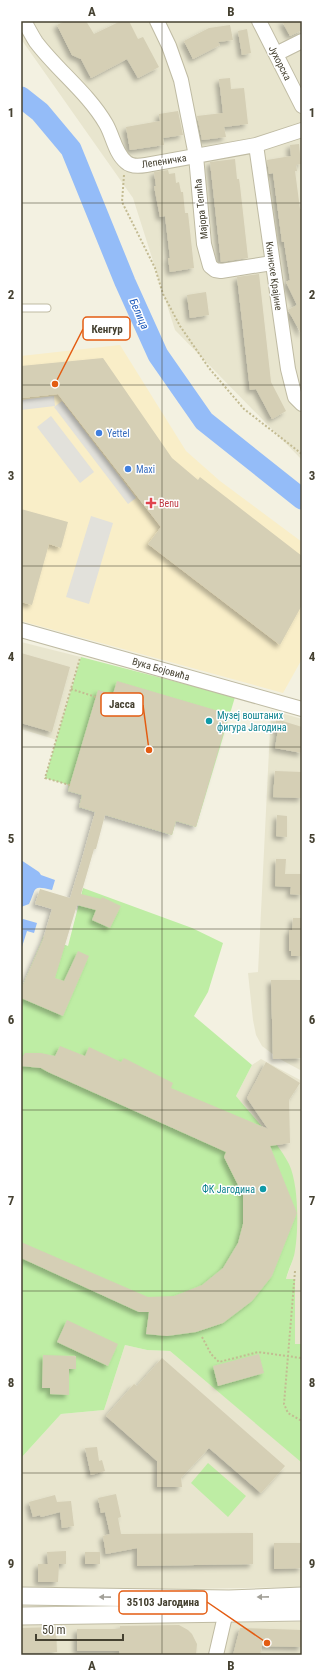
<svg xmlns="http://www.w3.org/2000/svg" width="323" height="1676" font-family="'Roboto Condensed',sans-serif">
<defs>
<filter id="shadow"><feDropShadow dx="-3.5" dy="3.5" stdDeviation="2" flood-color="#0004"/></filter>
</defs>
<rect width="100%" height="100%" fill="#f3f1e1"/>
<path fill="#e8e5ce" d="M21 21H302V460L175 330 133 198 21 39Z
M21 642 81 657 57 740 21 729Z
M271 710 302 719V1071L278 1058 262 1046 256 1035 253 1020 248 973 258 972Z
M261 1059 302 1081V1344H295V1279H286L294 1256 236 1096 252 1065Z
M125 1345 147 1350 170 1351 302 1462V1587L21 1592V1458L61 1414 104 1410Z
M302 1622V1655H21V1623Z"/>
<path fill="#f9eec8" d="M120 345 186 451 220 481 302 542V659L283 693 21 621V356Z"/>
<path fill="#beeda4" d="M81 657 235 697 196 827 176 821 172 835 79 807 82 795 68 791 69 785 45 778Z
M83 888 192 928 223 943 208 992 194 1016 252 1065 236 1096C252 1116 279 1143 289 1164 299 1185 299 1233 294 1256 292 1263 288 1271 286 1279H295V1344H302L301 1462 170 1351 147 1350 125 1345 104 1410 61 1414 21 1458V989L44 936 68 946Z
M208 1463 246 1496 228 1517 191 1483Z"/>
<path fill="#e2e1db" d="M54 396 55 406 21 410V400Z
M62 401 136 498 128 504 54 407Z
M51 416 94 472 80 483 37 427Z
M91 516 113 523 89 604 66 597Z"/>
<path fill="#94bcf8" d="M21 860 39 872 41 875 55 880 52 890C31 885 37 888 29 904L21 907Z
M23 919 37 923 34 933 27 931 21 950V920Z"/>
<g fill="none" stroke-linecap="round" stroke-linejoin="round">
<path stroke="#94bcf8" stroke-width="21" d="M21 97 40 112 71 149 125 282 158 355 204 421 302 499"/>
</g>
<path fill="#d5cfb5" filter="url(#shadow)" d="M65 21H86L94 34 121 21H129L138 39 143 37 159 67 138 78 127 59 91 78 81 59 72 55 57 25Z
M282 21H302V30L290 36Z
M230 25 233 40 218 42 220 45 193 59 184 41 209 28Z
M247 29 251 53 242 55 238 31Z
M230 78 231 89 244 88 248 124 224 127 226 137 202 140 197 116 223 113 219 79Z
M178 111 183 135 163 138 164 145 130 150 126 127 160 121 159 114Z
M299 144 301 164 296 165 297 171H295L300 209H302V335L288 310 297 305 286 282 290 280 284 242H282L273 173 269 174 267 160 291 156 290 145Z
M235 159 237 179H239L240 186 248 258 221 262 210 162Z
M168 170 169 174 175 173 176 183 179 182 181 192H183L185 213H188L194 268 170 272 168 258H170L165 216 160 217 154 186H156L154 172Z
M259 274 271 382 286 411 272 419 256 389 250 390 237 277Z
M206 292 209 315 190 318 187 295Z
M103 358 172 458 198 480 200 477 302 556V605L280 645 148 544 161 527 58 394 21 398V366Z
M21 509 68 522 61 548 49 544 32 605 21 602Z
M21 653 70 667 52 732 21 723Z
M117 681 229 714 196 827 176 821 172 835 105 815 96 849H94L81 894 101 899 102 897 121 906 110 928 92 920 96 910 77 905 55 978 64 981 78 951 89 956 63 1016 21 998V989L43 939 52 909 35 904 40 889 70 898 81 862 95 812 79 807 82 795 68 791 98 690 113 694Z
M276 719 302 727V753L275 748 278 730 275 729Z
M275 771 302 772V798L273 797Z
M277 815 287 816V837L276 836Z
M276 859H286L285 874H302V895L290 894 291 887 275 886Z
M293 918H302V956H291V951H289V930H292Z
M271 980H302V1058L273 1059Z
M60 1046 85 1056 89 1047 121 1062 124 1058 173 1083 171 1088 268 1129 247 1098 266 1062 300 1083 289 1100 290 1143 270 1146 297 1213 272 1276 252 1301 223 1323 196 1332 167 1336 146 1334 149 1312H139L21 1258V1242L148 1297 174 1296 202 1285 223 1268 238 1243 243 1224V1195L224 1157 226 1152 48 1072 41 1068 21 1066V1059L25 1053H41L55 1056Z
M67 1320 118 1344 108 1366 57 1342Z
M259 1354 264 1373 218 1386 213 1366Z
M43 1355 76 1356V1369H69V1395L50 1394V1388H42Z
M162 1358 285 1466 261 1493 209 1448 181 1478 182 1487H157V1461L106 1416 134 1384 137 1386Z
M97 1447 99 1461 102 1460 105 1471 91 1475 85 1448Z
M116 1494 121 1517 118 1518 121 1534 253 1533V1564L137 1566V1548L106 1554 103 1536 110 1534 105 1512 101 1513 98 1498Z
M55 1495 57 1502 71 1501 74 1526 62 1528 60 1512 41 1517 40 1515 33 1517 29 1502Z
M274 1543H302V1568L274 1569Z
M66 1551V1564H59L58 1582H38V1564H48L47 1552Z
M85 1552H100V1564H85Z
M179 1625 188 1630 192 1634 197 1644 196 1655H120L119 1651H77V1629H120V1626Z
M56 1627 57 1652 21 1653V1628Z
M240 1628 302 1630V1647L262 1646 260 1655H233Z"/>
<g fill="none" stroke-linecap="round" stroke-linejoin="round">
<g stroke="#bfbba3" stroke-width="9">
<path id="service" d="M21 308H47"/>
</g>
<g stroke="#bfbba3" stroke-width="16">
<path id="minor" d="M24 21C28 28 32 36 36 42 58 71 88 93 106 124 113 136 115 153 126 162 131 167 140 166 146 165L256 145 302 130
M157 21 169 46 181 80 196 156 204 244 210 266 215 270 221 271 272 263
M259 21 302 106
M276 54 302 41
M256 145 288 369 295 397 302 404
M21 630 302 709
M216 1655 228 1603"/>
</g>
<g stroke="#bfbba3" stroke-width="19">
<path id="tertiary" d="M21 1596 229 1599 302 1596
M21 1616 302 1612"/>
</g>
<path stroke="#c3bb92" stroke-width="2" stroke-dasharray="2 2" stroke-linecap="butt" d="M124 175 122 202 155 268 163 294 180 326 209 368 244 409 302 454
M71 689 96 697
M70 785 45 778 80 658
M295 1271 284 1404 288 1413 302 1421
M202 1337 211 1354 219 1362 258 1352 301 1358"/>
<use href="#service" stroke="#fff" stroke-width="7"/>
<use href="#minor" stroke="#fff" stroke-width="14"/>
<use href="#tertiary" stroke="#fff" stroke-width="17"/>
</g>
<defs><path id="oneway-solid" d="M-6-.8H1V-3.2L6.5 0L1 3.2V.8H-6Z"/></defs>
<g fill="#a2a098">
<use href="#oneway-solid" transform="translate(105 1597) rotate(-179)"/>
<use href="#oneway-solid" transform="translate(263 1597) rotate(179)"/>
</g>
<path fill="none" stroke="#454131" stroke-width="1" stroke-opacity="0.55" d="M162 21V1655M21 203H302M21 385H302M21 566H302M21 747H302M21 929H302M21 1110H302M21 1291H302M21 1473H302"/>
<g fill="#3f7fe0" stroke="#fff" stroke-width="1.5">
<circle cx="99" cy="433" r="4"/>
<circle cx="128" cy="469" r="4"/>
</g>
<path fill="#e0444e" stroke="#fff" stroke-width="1.5" d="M149 497h4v4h4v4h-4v4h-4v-4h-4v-4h4z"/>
<g fill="#0f9aa8" stroke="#fff" stroke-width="1.5">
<circle cx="209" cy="721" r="4"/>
<circle cx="263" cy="1189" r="4"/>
</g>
<g text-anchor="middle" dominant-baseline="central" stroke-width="3" stroke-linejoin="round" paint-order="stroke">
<g font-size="10" fill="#454131" stroke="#fff">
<text transform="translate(280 63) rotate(63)">Јухорска</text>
<text transform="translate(164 161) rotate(-9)">Лепеничка</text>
<text transform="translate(201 209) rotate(-96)">Мајора Тепића</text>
<text transform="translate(274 276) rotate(82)">Книнске Крајине</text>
<text transform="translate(161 669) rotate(16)">Вука Бојовића</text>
</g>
<g font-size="10" fill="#366cbe" stroke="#fff" text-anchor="start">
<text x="107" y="433">Yettel</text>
<text x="136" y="469">Maxi</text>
</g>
<g font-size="10" fill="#be3a42" stroke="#fff" text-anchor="start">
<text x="159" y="503">Benu</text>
</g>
<g font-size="10" fill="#0d838f" stroke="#fff" text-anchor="start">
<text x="217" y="715">Музеј воштаних<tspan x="217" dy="12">фигура Јагодина</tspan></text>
<text x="255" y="1189" text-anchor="end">ФК Јагодина</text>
</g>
<g font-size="11" font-style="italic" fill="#1f5bbc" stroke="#fff">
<text transform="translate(139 314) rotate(66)">Белица</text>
</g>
</g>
<path fill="none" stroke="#e35c12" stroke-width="1.5" d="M55 384L83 329M149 750L143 705M267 1643L207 1602"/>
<g fill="#e35c12" stroke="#fff" stroke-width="1.5">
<circle cx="55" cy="384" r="4"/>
<circle cx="149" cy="750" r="4"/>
<circle cx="267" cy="1643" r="4"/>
</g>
<g fill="#fff" stroke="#e35c12" stroke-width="1.5">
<rect x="83" y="317" width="47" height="23" rx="4"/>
<rect x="101" y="693" width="42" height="23" rx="4"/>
<rect x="119" y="1591" width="88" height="23" rx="4"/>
</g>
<g font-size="11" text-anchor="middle" font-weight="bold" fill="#454131">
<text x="107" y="333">Кенгур</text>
<text x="122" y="708">Јасса</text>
<text x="163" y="1606">35103 Јагодина</text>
</g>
<rect width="323" height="1676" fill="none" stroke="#ffffff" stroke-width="44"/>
<path d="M36 1634v6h87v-6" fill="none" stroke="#454131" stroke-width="2"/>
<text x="42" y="1634" font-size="12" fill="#454131" stroke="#ffffff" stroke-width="3" paint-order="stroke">50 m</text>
<rect x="22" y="22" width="279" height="1632" fill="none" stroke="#454131" stroke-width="1.5"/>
<g font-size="13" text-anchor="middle" font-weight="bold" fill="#454131">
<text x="92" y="16">A</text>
<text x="231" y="16">B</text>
<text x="11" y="117">1</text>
<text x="312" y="117">1</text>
<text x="11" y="299">2</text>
<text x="312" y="299">2</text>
<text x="11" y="480">3</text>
<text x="312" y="480">3</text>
<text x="11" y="661">4</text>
<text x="312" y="661">4</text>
<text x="11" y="843">5</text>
<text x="312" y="843">5</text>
<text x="11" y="1024">6</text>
<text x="312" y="1024">6</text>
<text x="11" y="1205">7</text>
<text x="312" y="1205">7</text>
<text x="11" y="1387">8</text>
<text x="312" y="1387">8</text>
<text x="11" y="1568">9</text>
<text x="312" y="1568">9</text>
<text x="92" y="1670">A</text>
<text x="231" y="1670">B</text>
</g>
</svg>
